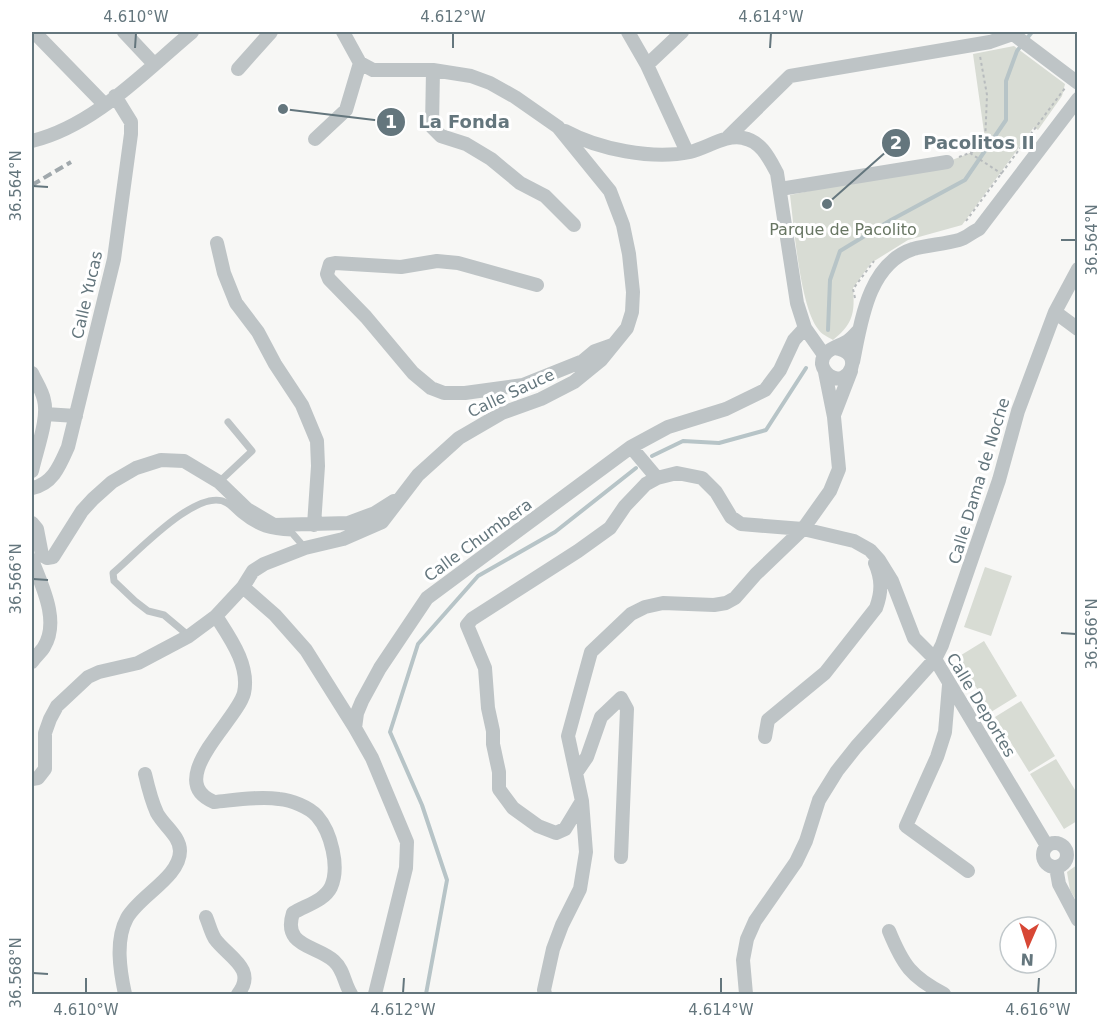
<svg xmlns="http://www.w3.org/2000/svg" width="1109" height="1026" font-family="'DejaVu Sans',sans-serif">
<rect width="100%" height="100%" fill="#f7f7f5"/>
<path fill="#d8dcd4" d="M1014 46 1065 84 1062 96 1038 130 1034 127 962 225 908 240 871 263 853 288C855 313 853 324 833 340 828 337 821 334 818 329 800 306 794 227 790 195L947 162 980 149 985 139 973 54Z
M985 567 1012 576 991 636 964 627Z
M984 641 1017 696 991 712 958 657Z
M1021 701 1055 756 1029 772 995 717Z
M1056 759 1077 793V821L1064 829 1030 774Z
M1077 865V902L1070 890 1067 872Z"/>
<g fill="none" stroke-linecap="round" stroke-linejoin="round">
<path stroke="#b7c4c7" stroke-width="4" d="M828 330 830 280 840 251 891 220 965 180 1006 120V81L1017 51 1032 32
M652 456 683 441 719 443 766 430 806 368
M426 994 447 880 422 805 390 732 418 644 478 576 555 532 636 468"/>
<path stroke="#b7bbbd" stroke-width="2" stroke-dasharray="3 3" stroke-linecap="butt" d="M970 153 1002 174
M959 157 980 149 985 143 987 95 980 56
M966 221 1065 88
M855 298 853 289 874 261"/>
<path stroke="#bec4c6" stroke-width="7" d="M219 482 252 451 228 422
M189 636 164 615 148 611 135 601 114 581 113 573C134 556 198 485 227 503 232 506 236 511 241 515 258 529 270 532 292 533L305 548"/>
<path stroke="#bec4c6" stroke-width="14" d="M34 32 105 105
M124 32 154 64
M628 32 647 65 687 152
M1013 34 1078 83
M647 65 682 32
M238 69 271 32
M433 70 432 127 441 136 466 144 491 159 520 183 545 196 574 225
M565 131C598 149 652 160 690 152 707 148 726 134 743 138 761 141 769 158 777 173L797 303 805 328 824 355
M728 137 790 76 990 42 1013 34
M315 139 346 110 360 63
M32 141C94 126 144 72 192 32
M780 189 947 162
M217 243 224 273 236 303 258 332 275 364 302 405 317 441 318 466 314 525
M1078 269 1055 312 1078 329
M537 285 458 263 437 261 401 267 335 263 330 264 327 274 329 279 366 317 413 373 431 388 444 393H465L523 385 583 361 595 351 612 345
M835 348C866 352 849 388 830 376 826 373 823 369 822 364 821 349 840 347 849 340 853 337 856 333 859 330
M853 362C861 322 868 264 913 249 928 245 944 244 959 240 966 238 972 232 979 229L1078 99
M32 373C36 382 42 390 44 400 49 419 36 451 32 471
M45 414 76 416
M834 415 851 371
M631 447 657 478
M32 488C53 484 60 465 68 447L114 259 131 134V122L115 96
M32 523 37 529 42 555 47 558 53 557 82 511 93 499 112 482 136 468 161 460 184 461 219 482 247 509 274 525 348 523 375 513 394 501
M32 560C42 586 60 621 44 647 41 652 35 657 32 662
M243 587 275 615 306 650 355 728
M216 616C230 638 250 665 244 693 237 721 163 780 214 802 235 800 259 796 279 799 291 800 309 807 317 816 331 832 340 867 331 887 324 901 306 905 293 913 282 947 316 945 334 961 344 970 344 983 351 994
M949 685 945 732 937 757 906 826 968 871
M765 737 768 720 825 673 876 608C882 592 882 579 875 563
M576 773 587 757 601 717 621 698 627 709 621 857
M32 779 38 778 45 769V733L50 719 57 706 88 677 99 672 138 663 189 636 216 616 243 587 253 571 264 564 305 548 343 539 382 522 418 475 459 438 502 413 541 399 574 382 601 360 627 328 632 312 633 292 629 254 623 225 610 191 558 127 515 97 490 83 471 76 433 70H373L360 63 343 32
M582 801 565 829 556 833 538 826 513 808 499 789V772L493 744V731L488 708 485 668 467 625 472 619 578 551 610 528 625 506 646 484 657 478 677 473 702 478 716 492 731 517 741 524 803 529 854 541 870 550 879 560 892 581 914 638 935 659 1047 846
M1043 855a12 12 0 1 1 24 0a12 12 0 1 1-24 0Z
M1056 867 1059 884 1078 920
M206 917C209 924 211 933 215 939 227 956 258 969 238 994
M889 931C903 965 911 977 944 994
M125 994C120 971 115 940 127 918 139 896 180 877 180 851 180 836 164 826 157 813 151 800 148 787 145 774
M375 994 406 868 407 842 372 758 355 728 357 713 362 701 380 668 427 598 631 447 668 427 726 409 765 390 780 370 794 340 805 328
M545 994 544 990 553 949 562 925 580 889 586 852 582 801 568 736 591 652 631 614 645 607 663 603 714 605 726 603 735 598 756 574 803 529 830 491 839 469 834 417 825 372
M746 994 743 960 747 939 755 921 796 862 806 841 819 800 837 771 856 747 935 659 942 645 999 480 1018 411 1055 312"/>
<path stroke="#a0a8ac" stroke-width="4" stroke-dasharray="9 4.5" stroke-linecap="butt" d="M32 185 71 162"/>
</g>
<path fill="none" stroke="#64767d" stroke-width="2" d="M135 48 136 33M453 48V33M770 48 771 33M33 186 48 187M1061 240H1076M33 579 48 580M1061 633 1076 634M33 973 48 974M86 993V978M403 993 404 978M721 993V978M1038 993 1039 978"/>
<g text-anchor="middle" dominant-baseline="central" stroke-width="6" stroke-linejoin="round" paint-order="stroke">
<g font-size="16" fill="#687663" stroke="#fff">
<text x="843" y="229">Parque de Pacolito</text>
</g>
<g font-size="16" fill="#64767d" stroke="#fff">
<text transform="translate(87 295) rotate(-77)">Calle Yucas</text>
<text transform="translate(511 393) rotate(-25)">Calle Sauce</text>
<text transform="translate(979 481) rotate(-73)">Calle Dama de Noche</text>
<text transform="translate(478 540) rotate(-36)">Calle Chumbera</text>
<text transform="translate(981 705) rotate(59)">Calle Deportes</text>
</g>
</g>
<path fill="none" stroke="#64767d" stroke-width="2" d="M283 109L391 122M827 204L896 143"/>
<g fill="#64767d" stroke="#fff" stroke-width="2">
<circle cx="283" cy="109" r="6"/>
<circle cx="827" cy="204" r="6"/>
<circle cx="391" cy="122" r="15"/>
<circle cx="896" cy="143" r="15"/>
</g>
<g font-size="18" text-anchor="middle" font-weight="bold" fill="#fff">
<text x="391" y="128">1</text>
<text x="896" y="149">2</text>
</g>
<g font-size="18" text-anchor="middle" font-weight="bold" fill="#64767d" stroke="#fff" stroke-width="6" stroke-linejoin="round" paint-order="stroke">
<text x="464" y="128">La Fonda</text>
<text x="979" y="149">Pacolitos II</text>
</g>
<rect width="1109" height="1026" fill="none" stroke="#ffffff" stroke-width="66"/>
<g transform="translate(1028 945) rotate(183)"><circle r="28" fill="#ffffff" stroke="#c1c8cb" stroke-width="1.5"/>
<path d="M0-4.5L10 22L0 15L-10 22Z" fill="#d74735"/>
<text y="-9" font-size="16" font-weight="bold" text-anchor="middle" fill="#64767d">N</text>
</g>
<rect x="33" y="33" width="1043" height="960" fill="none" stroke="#64767d" stroke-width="2"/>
<g font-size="15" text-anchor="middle" fill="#64767d">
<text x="136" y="22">4.610°W</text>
<text x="453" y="22">4.612°W</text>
<text x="771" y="22">4.614°W</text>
<text transform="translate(16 186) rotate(-90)" y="5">36.564°N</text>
<text transform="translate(1092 240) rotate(-90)" y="5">36.564°N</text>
<text transform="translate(16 579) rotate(-90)" y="5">36.566°N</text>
<text transform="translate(1092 634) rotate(-90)" y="5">36.566°N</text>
<text transform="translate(16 973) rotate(-90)" y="5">36.568°N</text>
<text x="86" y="1015">4.610°W</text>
<text x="403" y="1015">4.612°W</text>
<text x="721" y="1015">4.614°W</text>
<text x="1038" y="1015">4.616°W</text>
</g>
</svg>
